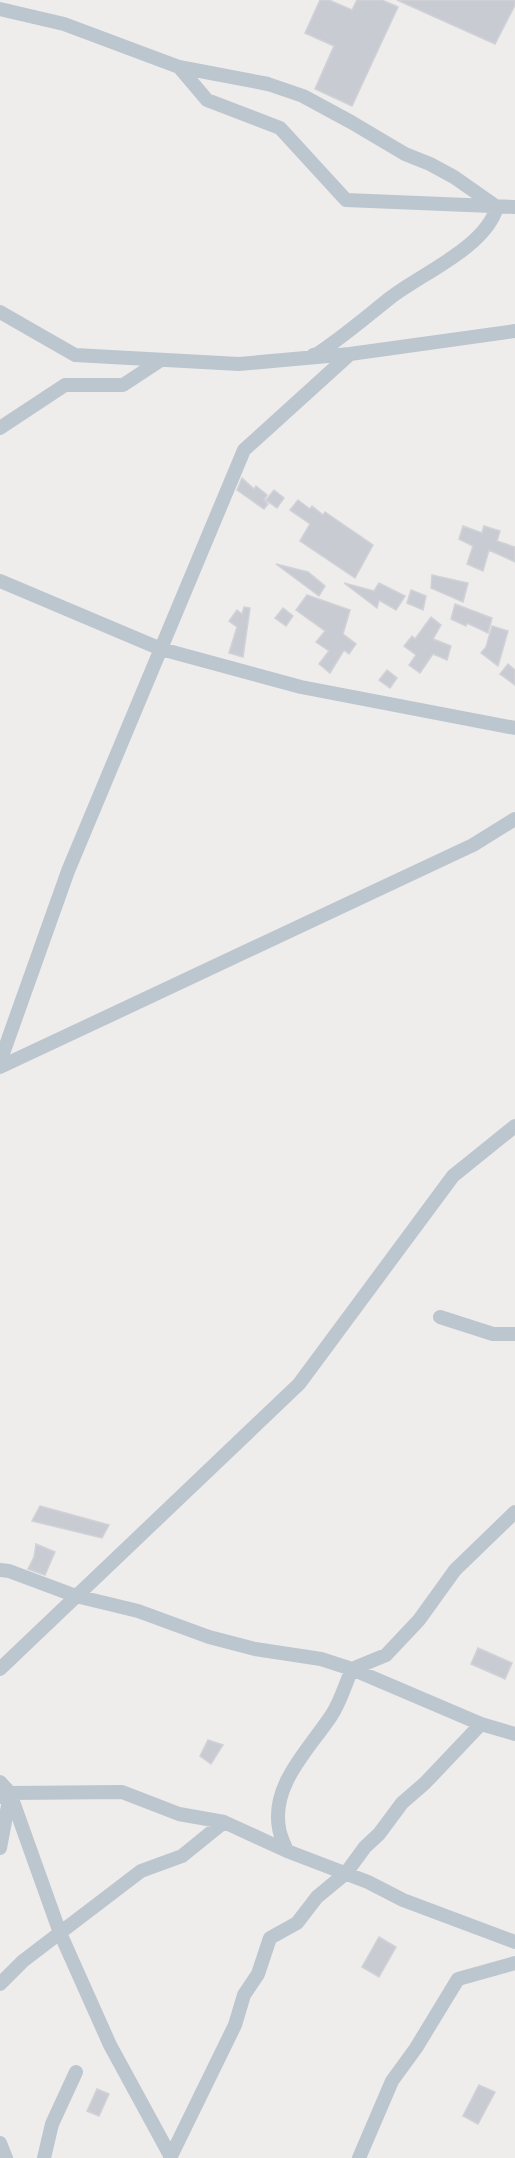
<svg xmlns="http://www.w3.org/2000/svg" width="515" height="2158" font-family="Figtree,sans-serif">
<rect width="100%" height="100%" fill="#efecec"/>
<path fill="#c8cbd1" stroke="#d0d2d8" stroke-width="1.5" d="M320 0H329L352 10 357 0H382L398 7 352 106 315 89 334 46 305 33Z
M397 0H515V5L495 44Z
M242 478 254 489 256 486 267 495 264 500 268 504 264 509 237 490Z
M274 490 284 498 277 508 266 500Z
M298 500 310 509 312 506 323 515 325 512 373 545 355 578 300 541 310 524 290 510Z
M463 526 482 533 484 526 500 531 497 541 515 547V562L489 550 483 571 467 564 473 546 459 539Z
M276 564 308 572 325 586 319 596Z
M432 575 468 583 463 602 431 588Z
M344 583 374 591 379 583 405 596 396 610 379 600 377 608Z
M411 590 426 596 423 610 407 603Z
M307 595 350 610 343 634 356 644 349 654 344 650 330 673 319 664 329 651 316 642 325 631 296 610Z
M455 604 492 618 488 633 467 623 466 626 451 619Z
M244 607 250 608 243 657 229 653 237 627 229 621 237 610 242 614Z
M283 608 293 616 286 626 275 618Z
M431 617 441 625 433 639 451 646 447 660 433 654 420 673 409 665 416 655 404 646 412 636 415 639Z
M492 626 508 631 498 666 481 653 486 647Z
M508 664 515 670V685L500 674Z
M387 670 397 678 390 688 379 680Z
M40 1506 109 1525 102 1538 32 1521Z
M36 1544 55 1552 45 1575 28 1569 34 1557Z
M478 1648 512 1663 505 1679 471 1664Z
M208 1740 223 1745 211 1764 200 1756Z
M379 1937 396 1947 379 1977 362 1967Z
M479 2085 495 2092 478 2124 463 2116Z
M97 2089 109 2094 99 2116 87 2111Z"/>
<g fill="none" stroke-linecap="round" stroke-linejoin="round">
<path stroke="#bcc6cf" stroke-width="14" d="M0 9 64 24 179 67 207 100 280 128 346 200 515 207
M179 67 268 84 303 96 351 122 405 154 430 164 454 177 494 205
M0 312 75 355 239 364 350 354 515 331
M313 355 317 354C343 337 366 317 390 298 422 273 485 248 497 207
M0 428 65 385H123L161 360
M0 581 161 649 301 687 515 728
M0 1062 68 871 244 450 350 354
M0 1067 473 845 515 819
M440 1317 493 1334H515
M0 1570 9 1571 76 1596 138 1611 209 1637 255 1649 321 1659 352 1669 481 1724 515 1734
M0 1669 299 1384 453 1176 515 1126
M0 1782 10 1793 60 1933 110 2045 171 2157
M0 1797 10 1793 122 1792 179 1814 224 1822 287 1851 368 1882 403 1900 515 1942
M0 1848 10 1795
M287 1851C284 1843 280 1836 279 1828 271 1785 309 1749 331 1716 340 1703 345 1685 352 1669L386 1655 419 1620 455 1570 515 1512
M0 1984 23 1961 141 1871 182 1856 224 1822
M0 2143 6 2158
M44 2158 52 2124 76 2072
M170 2158 235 2025 244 1995 258 1974 270 1938 297 1923 317 1897 346 1873 365 1847 379 1834 402 1803 425 1783 481 1724
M359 2158 392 2081 416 2048 458 1979 515 1963"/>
</g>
</svg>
